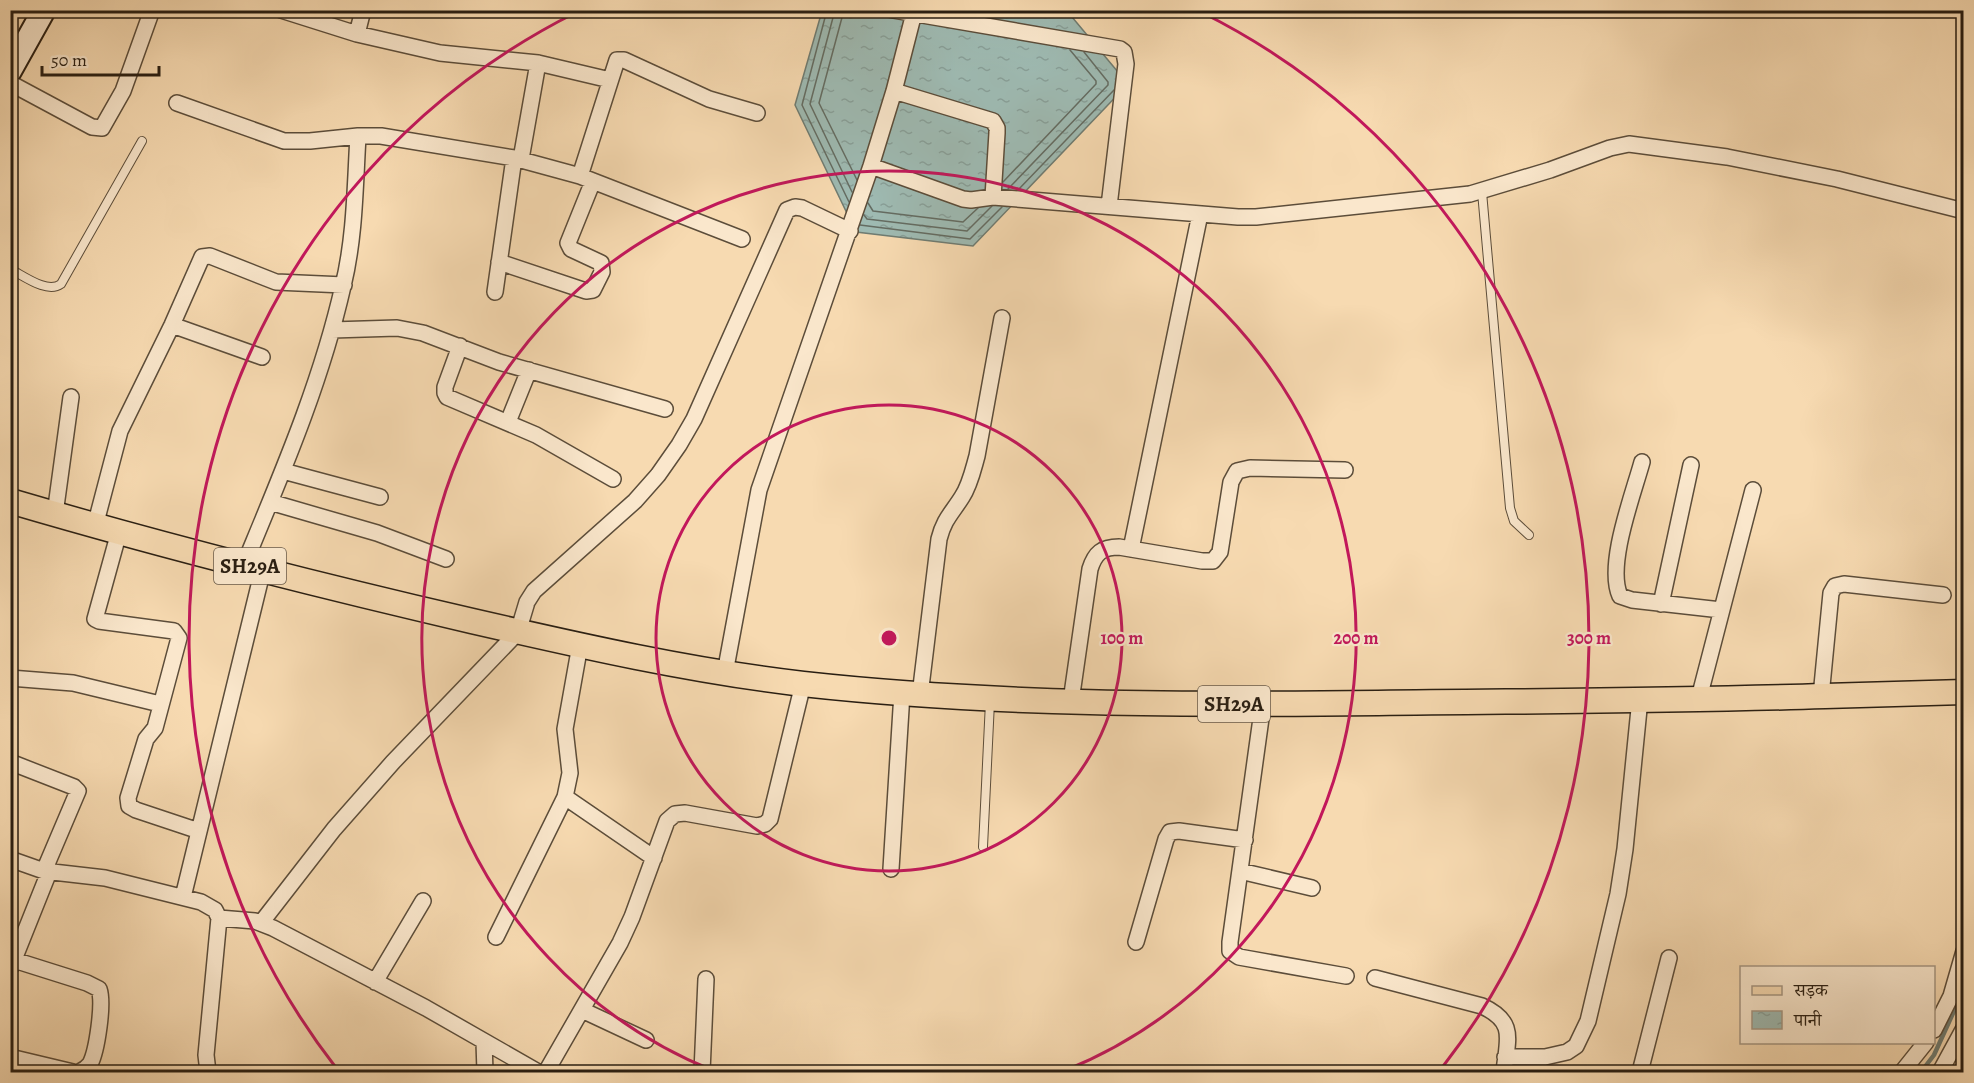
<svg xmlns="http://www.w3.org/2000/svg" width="1974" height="1083" font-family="Alegreya,'Noto Serif Devanagari',serif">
<defs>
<pattern id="water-ripples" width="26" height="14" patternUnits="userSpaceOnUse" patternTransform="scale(1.5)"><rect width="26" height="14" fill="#9ebab2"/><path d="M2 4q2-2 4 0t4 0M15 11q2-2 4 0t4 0" fill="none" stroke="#889f98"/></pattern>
</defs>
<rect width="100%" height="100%" fill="#f7dab1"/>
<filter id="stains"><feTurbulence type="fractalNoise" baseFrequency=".00333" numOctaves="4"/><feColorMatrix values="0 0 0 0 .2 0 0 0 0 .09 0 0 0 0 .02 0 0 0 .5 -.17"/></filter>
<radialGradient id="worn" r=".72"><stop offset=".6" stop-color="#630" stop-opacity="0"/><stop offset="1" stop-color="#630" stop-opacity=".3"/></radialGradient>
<path fill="url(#water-ripples)" stroke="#6f7c72" stroke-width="1.5" d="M822 11H1067L1128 84 973 246 856 232 795 105Z"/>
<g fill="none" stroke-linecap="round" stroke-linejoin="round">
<path stroke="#646c62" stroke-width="1.5" d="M827 10 802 105 849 202
M835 10 810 104 852 192
M844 10 819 103 857 180
M1003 182 1096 84V81L1070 50
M1008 189 1108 85V82L1084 52
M1018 190 1114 90
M868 203 873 211 963 222 978 208
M864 215 867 219 967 231 992 206
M860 225 970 239 1002 207"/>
<path stroke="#6f7c72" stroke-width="4.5" d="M1921 1072 1934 1055 1964 989"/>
<g stroke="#5c4d3a" stroke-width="10">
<path id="lane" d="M1482 192 1510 508 1514 521 1529 535
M10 269C24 276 47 294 61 284L142 141
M983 847 990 702"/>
</g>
<g stroke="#5c4d3a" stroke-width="18">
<path id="street" d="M281 10 357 34 440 53 538 63 610 80
M893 10 1120 49 1124 52 1126 64 1109 206
M357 34 363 10
M10 83 92 127 102 128 123 91 152 10
M894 91 993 121 997 128V133L993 197
M177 103 284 141H310L358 136H381L514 158 580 176 742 239
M521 159 538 63
M871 166 963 199 971 200 993 197 1238 217H1256L1470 194 1550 170 1610 148 1629 144 1727 157 1837 179 1964 211
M580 176 617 60H624L709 99 757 113
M499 262 586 291 593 290 602 272 601 263 571 249 568 243 593 181
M495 292 514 158
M172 325 262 357
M332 330 397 328 423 333 499 362 665 409
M460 346 445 387V393L447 397 536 435 613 479
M508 422 529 370
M1642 462C1633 495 1606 565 1620 596L1632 600 1721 610
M283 471 380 497
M270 502 377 533 446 559
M55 514 71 397
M95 526 120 431 172 325 202 257 210 256 276 282 344 285
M119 532 95 619 99 621 174 631 179 638 155 728 146 739 128 798 129 806 136 810 199 831
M1131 549 1200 214
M244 565C282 473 321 383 343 286 355 237 355 186 358 136
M1661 604 1691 465
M725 673 759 490 871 166 894 91 914 13
M10 678 73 683 160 704
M920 695 939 539C944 519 952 513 962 497 970 485 973 470 977 456L1002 318
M1821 696 1831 593 1835 586 1844 584 1943 595
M1699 698 1753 490
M1071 701 1090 569C1095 553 1102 547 1119 547L1202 561H1213L1220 552 1231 482 1237 471 1250 468 1345 470
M1263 704 1230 942V951L1239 957 1346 976
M10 762 74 787 78 791 44 871
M565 797 654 858
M10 859 44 871 105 878 201 902 215 910 219 918 206 1055 208 1072
M891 869 902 693
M1240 871 1312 888
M183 897 263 569
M219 918 255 921 273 928 426 1008 538 1072
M261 923 334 829 393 762 518 632 527 602 534 591 635 501 658 475 679 445 694 419 787 210 795 207 802 208 850 231
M496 937 565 797 570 773 565 729 580 645
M1136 942 1166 839 1170 832 1179 831 1245 840
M14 960 87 983 99 989C104 1003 97 1051 90 1064 87 1068 84 1070 79 1072
M11 967 49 872
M1375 978 1482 1006C1517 1022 1507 1040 1504 1072
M375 982 423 901
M582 1010 646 1040
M1934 1030 1951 996 1964 951
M484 1042 485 1072
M10 1057 73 1072
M1505 1057H1545L1567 1052 1576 1046 1588 1021 1618 894 1625 849 1640 699
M546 1072 620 943 632 917 667 821 675 814 685 813 757 826 765 824 770 819 803 684
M702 1072 706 979
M1640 1072 1669 958
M1902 1072 1926 1042
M1940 1072 1964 1028"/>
</g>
<g stroke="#291e12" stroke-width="26">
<path id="secondary" d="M10 71 44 10"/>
</g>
<g stroke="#291e12" stroke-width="27">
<path id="primary" d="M10 501C163 546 317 585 472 621 581 646 691 671 803 684 994 705 1186 705 1378 703 1527 701 1676 701 1825 696 1871 695 1917 693 1964 692"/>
</g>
<use href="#lane" stroke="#fae7cc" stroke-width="8"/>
<use href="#street" stroke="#fae7cc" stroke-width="15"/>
<use href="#secondary" stroke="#fae7cc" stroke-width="22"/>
<use href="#primary" stroke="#f7dab1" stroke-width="24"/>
</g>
<g fill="none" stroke="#c2185b" stroke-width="3">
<circle cx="889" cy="638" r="233"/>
<path d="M714 1071A467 467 0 1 1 1064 1071"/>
<path d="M337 1069A700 700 0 0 1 577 12M1201 12A700 700 0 0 1 1441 1069"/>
</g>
<g text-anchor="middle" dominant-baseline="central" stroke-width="4.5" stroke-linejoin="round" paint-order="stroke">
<g fill="#fae7cc" stroke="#685a4a" stroke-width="1.5">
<rect x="214" y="548" width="72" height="36" rx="4.5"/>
<rect x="1198" y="686" width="72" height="36" rx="4.5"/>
</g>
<g font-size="21" font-weight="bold" fill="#291e12">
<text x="250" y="566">SH29A</text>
<text x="1234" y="704">SH29A</text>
</g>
</g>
<circle cx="889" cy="638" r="9" fill="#c2185b" stroke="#fae7cc" stroke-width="3"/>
<g font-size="18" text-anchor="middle" font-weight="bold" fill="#c2185b" stroke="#fae7cc" stroke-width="4.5" stroke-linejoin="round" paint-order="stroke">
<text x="1122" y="644">100 m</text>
<text x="1356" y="644">200 m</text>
<text x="1589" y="644">300 m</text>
</g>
<rect width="1974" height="1083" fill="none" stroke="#f7dab1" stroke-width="36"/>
<rect x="12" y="12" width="1950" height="1059" fill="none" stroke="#291e12" stroke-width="3"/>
<rect x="18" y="18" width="1938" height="1047" fill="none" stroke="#291e12" stroke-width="1.5"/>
<rect x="1740" y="966" width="195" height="78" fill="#fae7cc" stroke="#a69782" stroke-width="1.5"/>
<rect x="1752" y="986" width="30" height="9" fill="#f7dab1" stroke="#a69782" stroke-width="1.5"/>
<text x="1794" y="996" font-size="18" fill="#291e12">सड़क</text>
<rect x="1752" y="1011" width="30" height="18" fill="url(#water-ripples)" stroke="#a69782" stroke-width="1.5"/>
<text x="1794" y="1026" font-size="18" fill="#291e12">पानी</text>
<path d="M42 66v9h117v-9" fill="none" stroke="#291e12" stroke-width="3"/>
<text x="51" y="66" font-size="18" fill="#291e12" stroke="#fae7cc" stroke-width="4.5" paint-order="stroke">50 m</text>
<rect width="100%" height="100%" filter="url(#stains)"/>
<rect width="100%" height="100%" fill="url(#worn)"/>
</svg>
